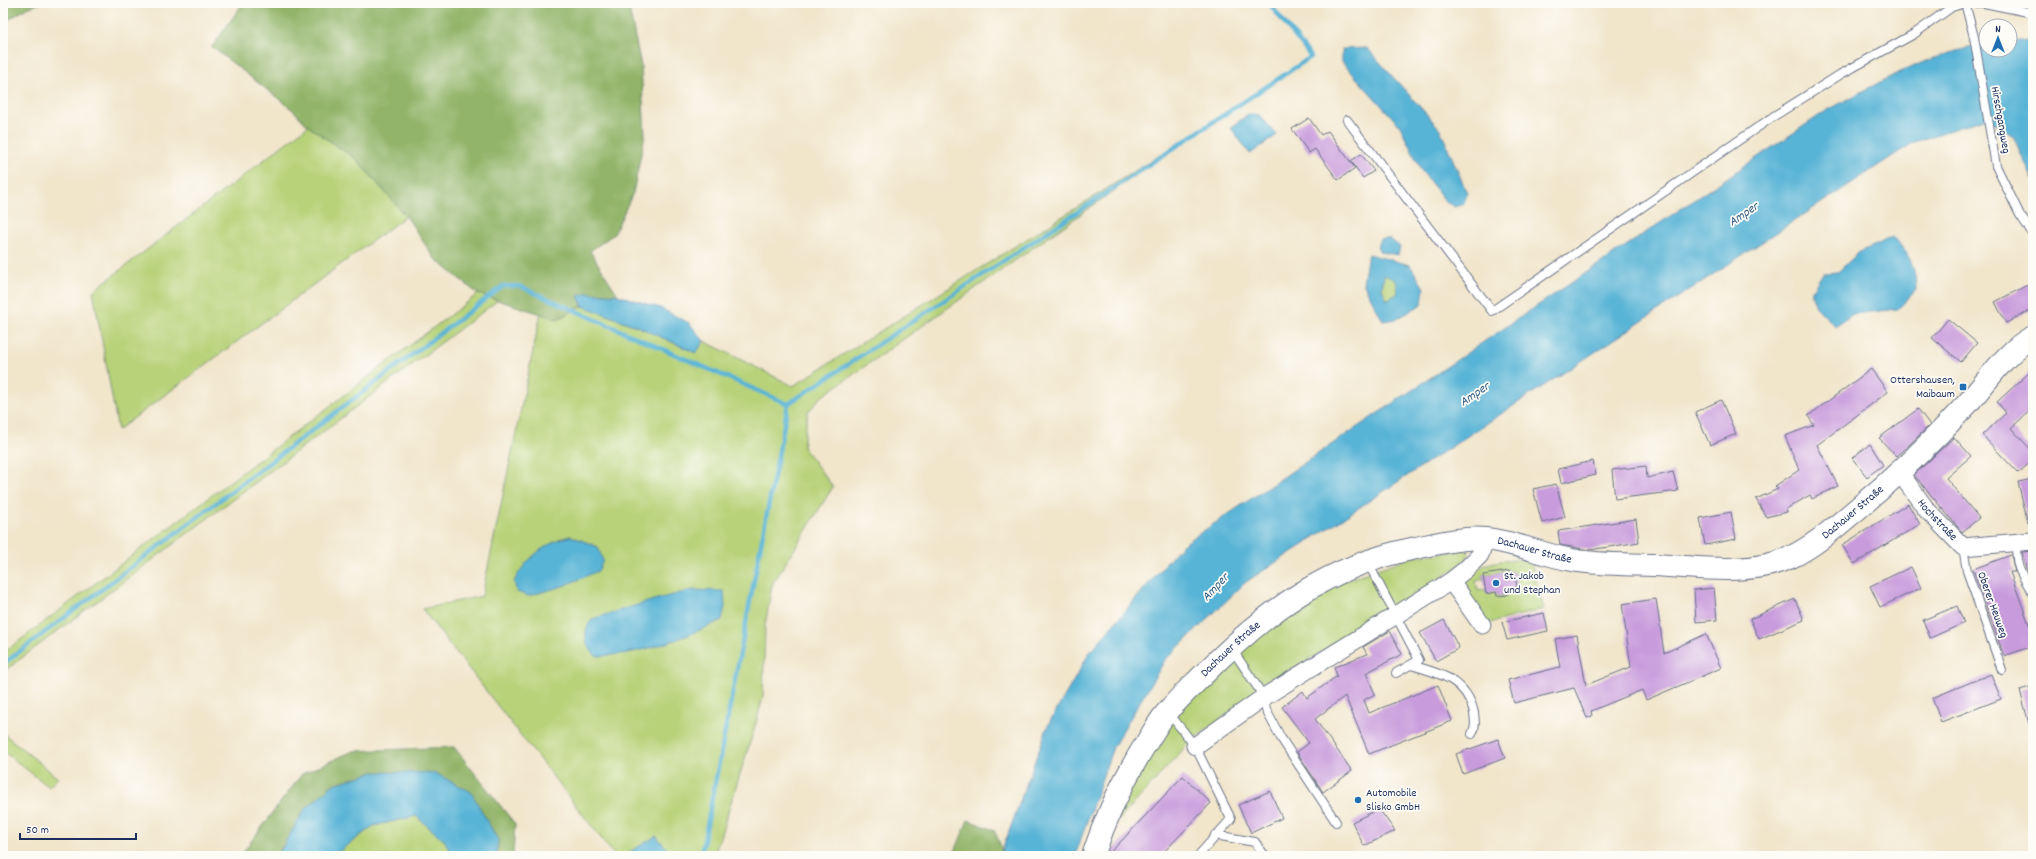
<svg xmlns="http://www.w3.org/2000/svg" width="2036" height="859" font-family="Dekko,sans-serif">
<rect width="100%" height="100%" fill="#fdfcf7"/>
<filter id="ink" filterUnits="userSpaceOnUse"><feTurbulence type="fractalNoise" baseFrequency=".025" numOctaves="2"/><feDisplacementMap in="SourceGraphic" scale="8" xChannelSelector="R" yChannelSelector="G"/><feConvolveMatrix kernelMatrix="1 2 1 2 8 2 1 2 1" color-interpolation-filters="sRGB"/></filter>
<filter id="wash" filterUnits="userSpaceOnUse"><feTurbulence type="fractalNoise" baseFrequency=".012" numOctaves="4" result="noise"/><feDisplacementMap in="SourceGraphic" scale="16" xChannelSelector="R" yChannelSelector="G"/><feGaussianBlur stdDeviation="0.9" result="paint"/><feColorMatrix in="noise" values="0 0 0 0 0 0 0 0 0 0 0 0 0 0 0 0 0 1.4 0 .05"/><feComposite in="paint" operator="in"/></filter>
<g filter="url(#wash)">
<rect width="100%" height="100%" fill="#f1e5ca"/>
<path fill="#b7d278" stroke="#69806b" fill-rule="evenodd" d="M308 126 356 159 406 216 118 430 93 291Z
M1203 128 820 398 808 412 803 447 833 487 772 585 765 626 763 697 755 727 714 856H615L422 609 482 596 541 312 557 318 583 306 639 327 696 353 704 341 793 386ZM571 536 598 547 558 539Z
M1384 274 1397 280 1398 294 1386 300 1382 289Z
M478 294 501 298 3 672V653Z
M1463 550 1468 551 1469 555 1461 565 1260 690 1191 741 1119 820H1116L1139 767 1173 718 1236 655 1290 610 1335 584 1411 557Z
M1530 560 1544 609 1486 624C1479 612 1468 599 1466 585 1465 579 1469 576 1473 572 1490 559 1509 560 1530 560ZM1509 571 1514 573 1517 586 1507 590 1508 595 1497 596 1496 592 1486 593V589L1478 591 1476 581 1484 579 1483 575Z
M3 733 58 778 49 787 3 751Z
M416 816 446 842 452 856H333L373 826Z"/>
<path fill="#91b468" stroke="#567263" d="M3 3H41L27 8 3 23Z
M243 3H632L630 13 641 65 645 135 633 193 614 234 590 251 618 295 587 293 578 296 583 306 557 319 478 294 434 258 406 216 356 159 308 126 293 110 212 47Z
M454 747 515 824 513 856H496L498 840 374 772 334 784 305 809 279 853V856H240L302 774 353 751Z
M968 820 994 830 1002 849 1000 856H953Z"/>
<path fill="#58b4d6" stroke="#3a729a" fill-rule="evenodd" d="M2015 40 2033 43V180L2013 136 1987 118 1914 142 1246 582 1165 660 1113 747 1075 856H1000L1048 725 1090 652 1181 546 1826 111C1877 84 1927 53 1986 45V50H2010V41Z
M1367 48 1440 129 1467 193 1464 203 1455 207 1446 202 1421 170 1400 126 1342 62V49Z
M1248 114 1259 115 1277 135 1250 154 1231 128Z
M1892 237C1909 252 1916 267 1916 290L1898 309 1853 314 1835 326 1816 307 1811 292 1823 273 1838 272 1858 253Z
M1380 239H1390L1400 247 1398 255 1380 252 1377 246Z
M1368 254 1410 265 1424 288 1422 304 1397 319 1383 321 1363 283ZM1384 275 1396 280 1398 293 1387 300 1382 289Z
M587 293 618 295 660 308 689 323 704 341 696 353 639 327 583 306 578 296Z
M571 536 598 547 603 561 598 571 563 586 528 596 517 592 514 582C525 559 546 542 571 536Z
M693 590 724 591 725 607 722 620C682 639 641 655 596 656 584 644 582 633 592 619L657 599Z
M374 772 435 773 471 792 498 840 496 856H452L445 841 416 816 373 826 333 856H279V853L305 809 334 784Z
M656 836 673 856H630L628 853Z"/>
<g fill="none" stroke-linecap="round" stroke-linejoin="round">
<path stroke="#58b4d6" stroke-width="4.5" d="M3 664 503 286H519L788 404 1311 57 1269 3
M701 856 788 404"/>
</g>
<g id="blocks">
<path fill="#c89bdc" d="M1309 118 1321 135 1328 131 1355 168 1338 180 1315 149 1309 153 1292 129Z
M1361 154 1374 171 1363 178 1351 161Z
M2033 282V309L2006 323 1995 302Z
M1948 319 1977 343 1961 362 1932 338Z
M1871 369 1888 392 1817 445 1838 486 1812 499 1810 495 1786 509 1787 512 1766 517 1756 499 1778 489 1775 486 1799 470 1785 436 1814 425 1808 416Z
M2033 369V408L2011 428 2033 452V460L2018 473 1982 435 2006 413 1997 402Z
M1721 400 1736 434 1710 445 1695 412Z
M1918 409 1930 425 1908 446 1896 456 1879 438Z
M1954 437 1971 456 1946 478 1979 518 1962 532 1914 475Z
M1870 444 1883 465 1867 477 1852 458Z
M1593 461 1596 475 1561 483 1558 469Z
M1646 466 1647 478 1673 472 1678 491 1615 499 1612 470Z
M2033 479V522L2028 523 2018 482Z
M1556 484 1565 517 1542 523 1533 489Z
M1908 504 1920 524 1854 564 1842 545Z
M1731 512 1736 539 1705 545 1700 518Z
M1636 519 1639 542 1590 550 1560 545 1558 531Z
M2033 551V572H2027L2022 552Z
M2011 555 2015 572H2010L2033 635V646L2004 656 1973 569Z
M1911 567 1921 588 1880 607 1870 586Z
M1509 571 1514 573 1517 586 1507 595 1497 596 1496 592 1486 594 1483 575Z
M1714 588 1717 620 1696 622 1694 590Z
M1656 599 1664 653 1706 634 1721 668 1646 700 1642 690 1591 711 1592 716 1587 718 1574 688 1514 703 1508 680 1560 667 1555 639 1577 635 1586 685 1631 667 1622 604Z
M1795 599 1804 620 1759 639 1750 619Z
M1957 606 1964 623 1930 638 1923 620Z
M1544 613 1548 631 1507 640 1502 622Z
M1444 620 1459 648 1436 661 1420 633Z
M1390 631 1402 654 1366 673 1375 694 1364 700 1369 713 1438 685 1452 721 1369 754 1345 696 1315 719 1352 771 1323 792 1297 752 1309 743 1282 707 1303 691 1307 698 1337 676 1334 667 1367 654 1363 647Z
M1991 674 2001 699 1941 722 1932 698Z
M2033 686V723L2029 724 2020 690Z
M1498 739 1505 758 1463 774 1456 754Z
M1183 776 1211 803 1160 856H1107Z
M1270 791 1282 818 1251 833 1238 805Z
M1379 809 1395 831 1364 846 1352 822Z"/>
</g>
</g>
<g filter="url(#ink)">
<use href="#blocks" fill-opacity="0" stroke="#666f84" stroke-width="1"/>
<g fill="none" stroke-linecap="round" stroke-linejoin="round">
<g stroke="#666f84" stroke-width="10">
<path id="service" d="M1965 3 1974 37 1996 166 2020 215 2033 234
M1347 120 1492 311 1774 116 1841 74 1914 34 1952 7 1965 3H1984L2033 13
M2016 542C2016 568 2019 571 2033 593
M1963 547 1967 571 2002 670
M1368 563 1419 660 1396 673
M1232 649 1264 697 1266 710 1281 738 1336 822
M1411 665C1440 673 1467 680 1474 713 1475 721 1476 727 1472 734
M1168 712 1195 746 1231 819 1198 856
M1215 835 1255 842 1265 856"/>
</g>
<g stroke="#666f84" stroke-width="19">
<g id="minor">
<path id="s1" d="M1900 473 1926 509 1963 547 2033 541"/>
<path d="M1451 581 1482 625"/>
<path d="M1195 746 1264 697 1451 581 1465 570 1480 555 1485 539"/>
</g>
</g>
<g stroke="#666f84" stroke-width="24">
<g id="secondary">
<path id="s2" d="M1093 856C1107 813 1127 772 1152 734 1157 726 1162 717 1169 710 1179 698 1191 687 1202 676 1265 612 1326 566 1416 548 1439 543 1462 537 1486 539 1515 542 1543 555 1572 560 1599 565 1627 564 1654 565 1698 567 1747 576 1789 558 1813 547 1836 527 1856 510 1896 477 1932 442 1967 404 1986 383 2008 349 2033 337"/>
</g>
</g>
<use href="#service" stroke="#fff" stroke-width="8"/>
<use href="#minor" stroke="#fff" stroke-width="17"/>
<use href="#secondary" stroke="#fff" stroke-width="22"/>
</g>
</g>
<g fill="#1f6fb2" stroke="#fdfcf7" stroke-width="1.5">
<rect x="1959" y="383" width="8" height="8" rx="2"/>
<circle cx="1496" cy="583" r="4"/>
<circle cx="1358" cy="800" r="4"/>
</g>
<g text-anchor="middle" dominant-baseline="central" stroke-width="3.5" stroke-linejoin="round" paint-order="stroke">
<g font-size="12" fill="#1b2f5e" stroke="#fdfcf7">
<text transform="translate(2000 120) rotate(80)">Hirschgangweg</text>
<text stroke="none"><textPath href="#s2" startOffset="923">Dachauer Straße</textPath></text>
<text stroke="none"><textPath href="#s1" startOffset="60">Hochstraße</textPath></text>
<text stroke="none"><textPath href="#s2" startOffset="587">Dachauer Straße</textPath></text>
<text transform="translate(1992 605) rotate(70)">Oberer Heuweg</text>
<text stroke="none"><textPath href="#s2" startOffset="252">Dachauer Straße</textPath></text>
</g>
<g font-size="12" fill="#1b2f5e" stroke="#fdfcf7" text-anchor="start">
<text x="1955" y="380" text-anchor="end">Ottershausen,<tspan x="1955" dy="14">Maibaum</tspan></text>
<text x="1504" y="576">St. Jakob<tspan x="1504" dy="14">und Stephan</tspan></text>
<text x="1366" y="793">Automobile<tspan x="1366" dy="14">Slisko GmbH</tspan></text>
</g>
<g font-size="13" font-style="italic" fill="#305e88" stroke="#fdfcf7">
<text transform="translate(1744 215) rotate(-34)">Amper</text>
<text transform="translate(1475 395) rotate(-34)">Amper</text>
<text transform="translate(1216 588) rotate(-47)">Amper</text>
</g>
</g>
<rect width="2036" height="859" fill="none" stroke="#fdfcf7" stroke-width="16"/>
<g transform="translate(1998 38)"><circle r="19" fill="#fdfcf7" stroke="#a3aaba"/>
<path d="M0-3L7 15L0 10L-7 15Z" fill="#1f6fb2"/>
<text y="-6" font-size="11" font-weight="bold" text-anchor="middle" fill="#1b2f5e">N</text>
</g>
<path d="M20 833v6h116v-6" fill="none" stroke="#1b2f5e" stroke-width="2"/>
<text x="26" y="833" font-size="12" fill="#1b2f5e" stroke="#fdfcf7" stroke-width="3" paint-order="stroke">50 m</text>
</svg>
